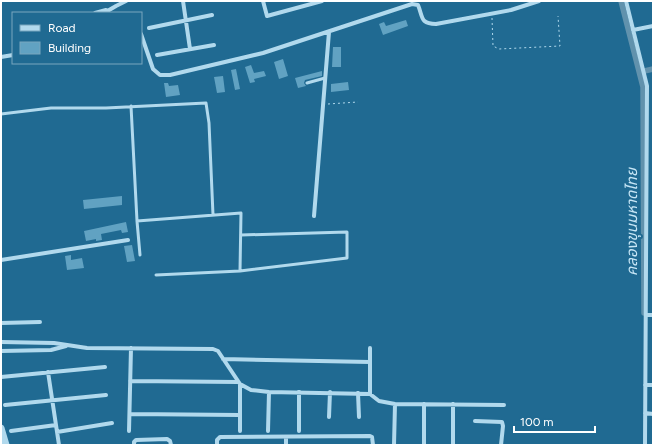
<svg xmlns="http://www.w3.org/2000/svg" width="654" height="446" font-family="Figtree,'Noto Sans Thai',sans-serif">
<rect width="100%" height="100%" fill="#206a92"/>
<g fill="none" stroke-linecap="round" stroke-linejoin="round">
<path stroke="#6192ad" stroke-width="5.5" d="M621 1 643 87 644 313
M640 72 653 69"/>
</g>
<path fill="#61a2c2" d="M406 20 408 26 383 35 379 24 384 22 386 26Z
M333 47H341V67H332Z
M283 59 288 76 279 79 274 62Z
M251 65 254 73 264 71 266 76 254 79 255 82 250 83 245 67Z
M236 69 240 89 235 90 231 70Z
M322 71V76L305 80 304 83 306 86 298 88 295 78Z
M223 76 225 92 217 93 214 77Z
M348 82 349 90 331 92V84Z
M164 83H168L169 86 178 85 180 95 166 97Z
M122 196V205L84 209 83 200Z
M126 222 128 232 122 233 121 230 101 234 102 240 96 241V239L86 241 84 231Z
M132 245 135 261 127 262 124 246Z
M71 255V260L82 258 84 268 67 270 65 256Z"/>
<g fill="none" stroke-linecap="round" stroke-linejoin="round">
<path stroke="#b1d9ed" stroke-width="1" stroke-dasharray="2 3" stroke-linecap="butt" d="M492 18 493 46 499 49 560 46 558 16
M328 104 358 102"/>
<path stroke="#b1d9ed" stroke-width="3" d="M307 83 325 78
M131 106 137 221 140 255
M1 114 51 108H106L206 103 209 123 213 215
M137 221 241 213 240 271
M156 275 240 271 347 258V232L241 235"/>
<path stroke="#b1d9ed" stroke-width="4" d="M183 1 190 49
M263 1 267 16 322 1
M626 1 647 86 645 445
M95 13 106 10
M104 13 116 6 126 1
M149 28 212 15
M633 30 653 26
M141 34 153 69 160 75H170L263 53 412 4 418 5C423 17 420 24 436 24L511 10 539 1
M157 55 214 45
M1 57 13 55
M314 216 329 32
M1 260 128 240
M646 315H653
M1 323 40 322
M1 342 54 343 87 348 213 349 218 351 240 384 251 390 269 392 370 394 379 401 395 404 504 405
M1 351 51 350 66 346
M223 359 370 362
M48 372 59 445
M1 377 105 367
M130 381 238 382
M645 385H653
M299 392V431
M358 393 359 417
M370 394V348
M453 404V445
M5 405 106 395
M645 413 653 414
M130 414 239 415
M329 417 330 392
M475 421 502 422 503 426 501 445
M11 431 56 425
M129 431 131 348
M240 431V384
M268 431 269 392
M57 432 112 423
M134 445V442L136 440 167 439 170 441 171 445
M217 445V440L220 437 370 436 372 437 373 445
M286 445V437
M394 445 395 404
M424 445V404"/>
<path stroke="#b1d9ed" stroke-width="7" d="M1 428 6 445"/>
</g>
<g text-anchor="middle" dominant-baseline="central" stroke-width="4" stroke-linejoin="round" paint-order="stroke">
<g font-size="15" font-style="italic" fill="#c7e6f6" stroke="#206a92">
<text transform="translate(632 222) rotate(-90)">คลองขุนมหาดไทย</text>
</g>
</g>
<rect width="654" height="446" fill="none" stroke="#ffffff" stroke-width="4"/>
<rect x="12" y="12" width="130" height="52" fill="#206a92" stroke="#79a6be"/>
<rect x="20" y="25" width="20" height="6" fill="#b1d9ed" stroke="#79a6be"/>
<text x="48" y="32" font-size="12" fill="#ffffff">Road</text>
<rect x="20" y="42" width="20" height="12" fill="#61a2c2" stroke="#79a6be"/>
<text x="48" y="52" font-size="12" fill="#ffffff">Building</text>
<path d="M514 426v6h81v-6" fill="none" stroke="#ffffff" stroke-width="2"/>
<text x="520" y="426" font-size="12" fill="#ffffff" stroke="#206a92" stroke-width="3" paint-order="stroke">100 m</text>
</svg>
